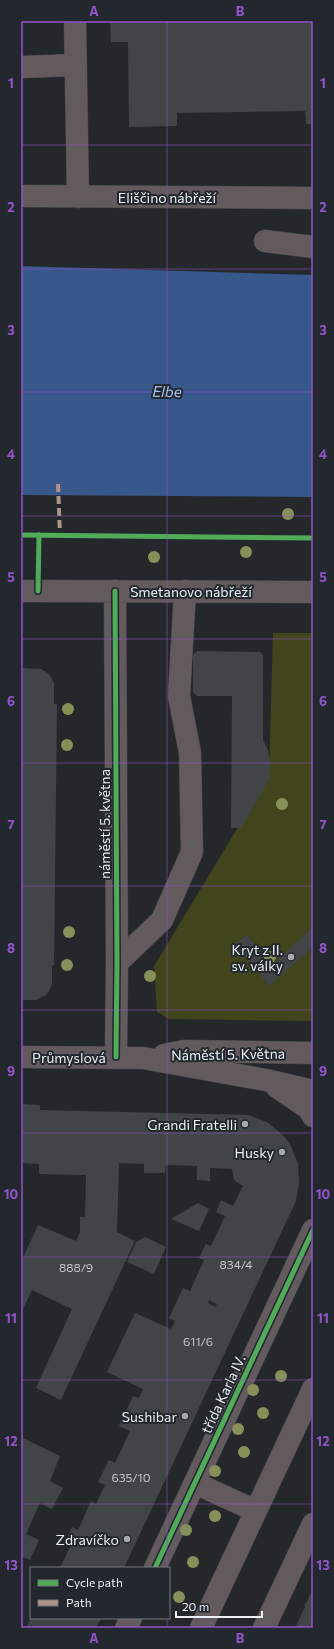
<svg xmlns="http://www.w3.org/2000/svg" width="334" height="1649" font-family="Commissioner,sans-serif">
<rect width="100%" height="100%" fill="#25282b"/>
<path fill="#40451b" d="M273 633H313V1021L169 1019 157 1012 154 966 269 776Z"/>
<path fill="#38578b" d="M21 266 313 275V497L21 495Z"/>
<path fill="#424547" fill-rule="evenodd" d="M110 21H313V124H306L305 111 177 113V126L129 127 128 42H111Z
M197 651 260 652 263 655V740L268 750 270 762V776L264 789 241 828H231L232 696H197L193 692V655Z
M21 668 41 669 50 675 54 683V704H57L54 965H52V984L49 991 46 995 36 1000H21Z
M312 928 313 952 311 949 269 986 244 955 240 959 231 947 247 935 272 965Z
M21 1104 40 1105V1110L248 1115 267 1122 284 1136 291 1146 298 1164 299 1183 296 1201 124 1568H60L71 1545 65 1542 72 1527 78 1530 91 1501 96 1504 105 1485 98 1482 109 1460 115 1463 130 1431 119 1426 133 1396 139 1398 143 1389 107 1372 135 1313 171 1329 175 1321 169 1318 183 1288 190 1291 204 1260 199 1258 206 1244 211 1246 225 1216 216 1212 221 1200 233 1206 243 1186 234 1180 232 1169 210 1168V1181L197 1180V1166L166 1165 165 1173H144V1164L119 1163 117 1232 135 1241 61 1400 36 1388 72 1309 32 1290 21 1313V1262L38 1225 76 1241 80 1232V1217H85L86 1175 39 1174V1164L21 1163ZM209 1300 217 1304 215 1307 208 1303Z
M198 1203 209 1209 199 1231 171 1219Z
M145 1237 166 1247 154 1274 127 1262 136 1242Z
M21 1437 60 1456 50 1481 63 1488 52 1509 40 1503 26 1534 39 1540 30 1560 21 1556Z
M313 1589V1628H294L296 1626 305 1607 304 1604 305 1605Z
M31 1618H101L96 1628H26Z"/>
<g fill="none" stroke-linecap="round" stroke-linejoin="round">
<g stroke="#424446" stroke-width="23">
<path id="minor" d="M75 21 78 197
M21 67 76 65
M21 196 313 198
M265 241 313 247
M21 591 313 592
M115 591 117 963 116 1057
M117 963 162 920 192 852 190 753 179 696 185 591
M164 1055 184 1051 313 1053
M21 1057 143 1058 266 1080 313 1091
M277 1087 309 1109 313 1116
M195 1483 256 1511
M155 1568 313 1230
M126 1628 131 1618
M201 1628 313 1389
M264 1628 313 1524"/>
</g>
<use href="#minor" stroke="#625a5c" stroke-width="22"/>
<path stroke="#af9288" stroke-width="4" stroke-dasharray="8 4" stroke-linecap="butt" d="M58 484 60 535"/>
<g stroke="#22282e" stroke-width="8">
<path id="cycleway" d="M21 535 313 538
M38 591 39 535
M115 591 117 963 116 1057
M155 1568 313 1230"/>
</g>
<use href="#cycleway" stroke="#51ab58" stroke-width="5"/>
</g>
<g fill="#879058">
<circle cx="288" cy="514" r="6"/>
<circle cx="246" cy="552" r="6"/>
<circle cx="154" cy="557" r="6"/>
<circle cx="68" cy="709" r="6"/>
<circle cx="67" cy="745" r="6"/>
<circle cx="282" cy="804" r="6"/>
<circle cx="69" cy="932" r="6"/>
<circle cx="270" cy="957" r="6"/>
<circle cx="67" cy="965" r="6"/>
<circle cx="150" cy="976" r="6"/>
<circle cx="281" cy="1376" r="6"/>
<circle cx="253" cy="1390" r="6"/>
<circle cx="263" cy="1413" r="6"/>
<circle cx="238" cy="1429" r="6"/>
<circle cx="244" cy="1452" r="6"/>
<circle cx="215" cy="1471" r="6"/>
<circle cx="215" cy="1516" r="6"/>
<circle cx="186" cy="1530" r="6"/>
<circle cx="193" cy="1562" r="6"/>
<circle cx="179" cy="1597" r="6"/>
</g>
<path fill="none" stroke="#9253ca" stroke-width="1" stroke-opacity="0.55" d="M167 21V1568M21 145H313M21 269H313M21 392H313M21 516H313M21 639H313M21 763H313M21 886H313M21 1010H313M21 1133H313M21 1257H313M21 1380H313M21 1504H313M167 1618V1628"/>
<g fill="#a6aaae" stroke="#22282e" stroke-width="1.5">
<circle cx="291" cy="957" r="4"/>
<circle cx="245" cy="1124" r="4"/>
<circle cx="282" cy="1152" r="4"/>
<circle cx="185" cy="1416" r="4"/>
<circle cx="127" cy="1539" r="4"/>
</g>
<g text-anchor="middle" dominant-baseline="central" stroke-width="4" stroke-linejoin="round" paint-order="stroke">
<g font-size="12" fill="#c2c5c9">
<text x="236" y="1264">834/4</text>
<text x="76" y="1267">888/9</text>
<text x="198" y="1341">611/6</text>
<text x="131" y="1477">635/10</text>
</g>
<g font-size="14" fill="#ecf0f4" stroke="#22282e">
<text x="167" y="197">Eliščino nábřeží</text>
<text x="191" y="591">Smetanovo nábřeží</text>
<text transform="translate(104 824) rotate(-90)">náměstí 5. května</text>
<text transform="translate(228 1054) rotate(-1)">Náměstí 5. Května</text>
<text x="69" y="1057">Průmyslová</text>
<text transform="translate(223 1394) rotate(-65)">třída Karla IV.</text>
</g>
<g font-size="14" fill="#ecf0f4" stroke="#22282e" text-anchor="end">
<text x="283" y="949">Kryt z II.<tspan x="283" dy="16">sv. války</tspan></text>
<text x="237" y="1124">Grandi Fratelli</text>
<text x="274" y="1152">Husky</text>
<text x="177" y="1416">Sushibar</text>
<text x="119" y="1539">Zdravíčko</text>
</g>
<g font-size="15" font-style="italic" fill="#a5c4f6" stroke="#22282e">
<text transform="translate(167 391) rotate(1)">Elbe</text>
</g>
</g>
<rect width="334" height="1649" fill="none" stroke="#22282e" stroke-width="44"/>
<rect x="30" y="1567" width="140" height="52" fill="#22282e" stroke="#73787d"/>
<rect x="38" y="1580" width="20" height="6" fill="#51ab58" stroke="#73787d"/>
<text x="66" y="1587" font-size="12" fill="#ecf0f4">Cycle path</text>
<rect x="38" y="1600" width="20" height="6" fill="#af9288" stroke="#73787d"/>
<text x="66" y="1607" font-size="12" fill="#ecf0f4">Path</text>
<path d="M176 1611v6h86v-6" fill="none" stroke="#ecf0f4" stroke-width="2"/>
<text x="182" y="1611" font-size="12" fill="#ecf0f4" stroke="#22282e" stroke-width="3" paint-order="stroke">20 m</text>
<rect x="22" y="22" width="290" height="1605" fill="none" stroke="#9253ca" stroke-width="1.5"/>
<g font-size="13" text-anchor="middle" font-weight="bold" fill="#9253ca">
<text x="94" y="16">A</text>
<text x="240" y="16">B</text>
<text x="11" y="88">1</text>
<text x="323" y="88">1</text>
<text x="11" y="212">2</text>
<text x="323" y="212">2</text>
<text x="11" y="335">3</text>
<text x="323" y="335">3</text>
<text x="11" y="459">4</text>
<text x="323" y="459">4</text>
<text x="11" y="582">5</text>
<text x="323" y="582">5</text>
<text x="11" y="706">6</text>
<text x="323" y="706">6</text>
<text x="11" y="829">7</text>
<text x="323" y="829">7</text>
<text x="11" y="953">8</text>
<text x="323" y="953">8</text>
<text x="11" y="1076">9</text>
<text x="323" y="1076">9</text>
<text x="11" y="1199">10</text>
<text x="323" y="1199">10</text>
<text x="11" y="1323">11</text>
<text x="323" y="1323">11</text>
<text x="11" y="1446">12</text>
<text x="323" y="1446">12</text>
<text x="11" y="1570">13</text>
<text x="323" y="1570">13</text>
<text x="94" y="1643">A</text>
<text x="240" y="1643">B</text>
</g>
</svg>
